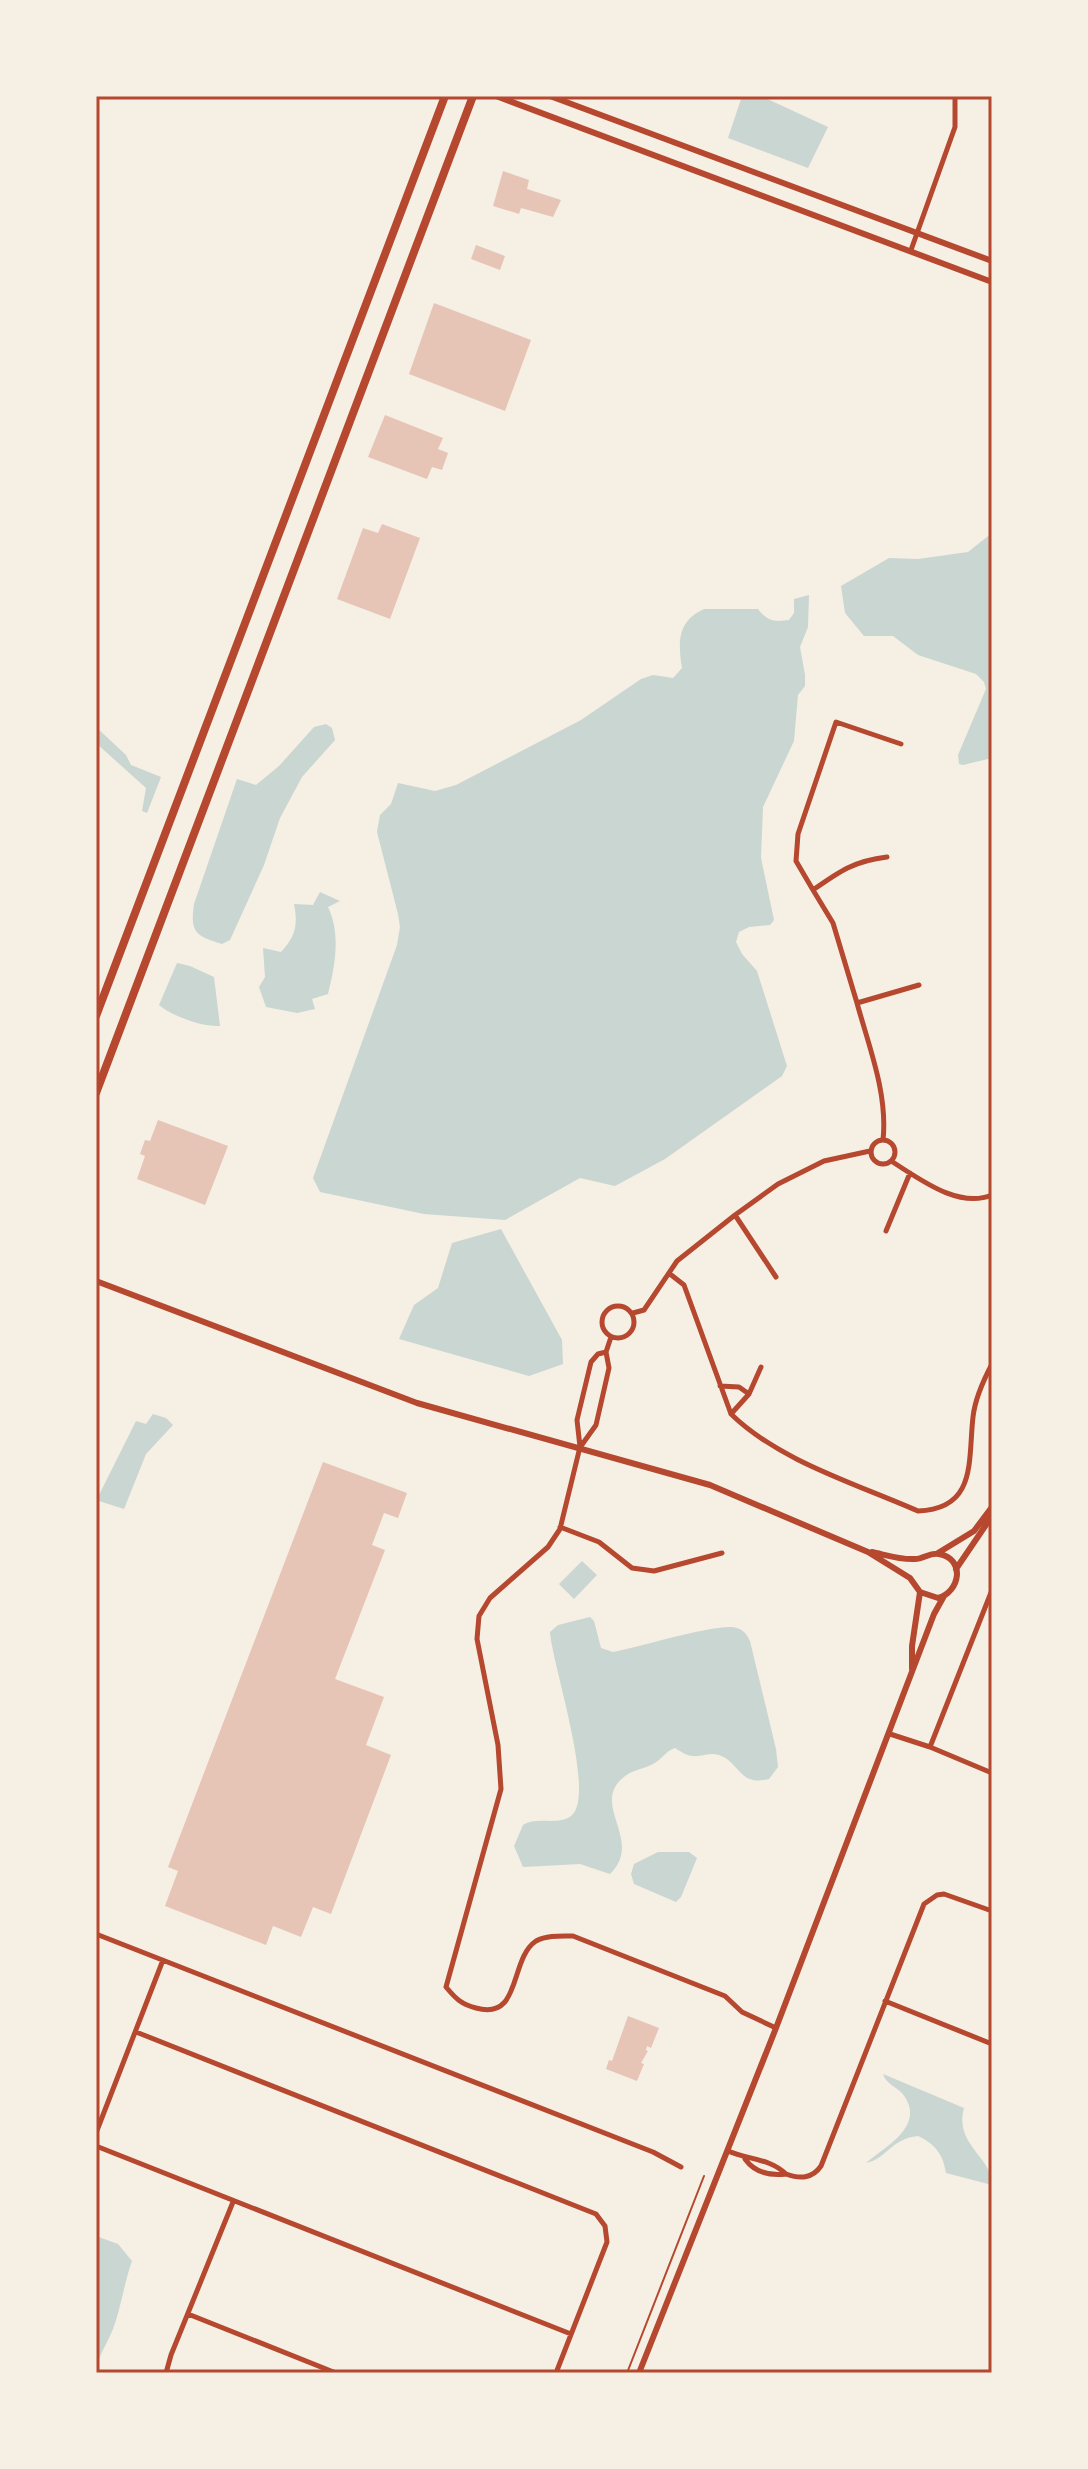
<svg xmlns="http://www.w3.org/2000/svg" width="1088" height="2469" font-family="'Archivo Narrow',sans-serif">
<rect width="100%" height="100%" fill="#f6efe4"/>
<path fill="#c9d6d2" d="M742 96H761L828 127 808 168 728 138Z
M992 533V758L963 765 959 764 958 755 986 689 984 682 976 674 918 655 893 636H864L845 613 841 586 889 558 918 559 968 552Z
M809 595 808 627 800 647 805 675V686L798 695 794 741 763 807 761 858 774 920 770 925 749 927 739 932 736 942 742 954 757 971 787 1066 782 1076 665 1159 615 1186 580 1178 505 1220 424 1214 320 1192 313 1178 397 945 400 927 398 914 377 832 380 815 391 804 398 783 435 791 456 785 581 720 641 679 653 675 673 678 682 668C678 643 677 621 704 609H758C767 621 774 622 789 620L794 613V599Z
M326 724 332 728 335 740 302 777 280 818 264 865 230 940 222 944C195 936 190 932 194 904L237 779 256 785 279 766 314 727Z
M96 727 126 755 131 765 161 777 147 813 142 811 146 788 96 743Z
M320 892 340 901 328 907C341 934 335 966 328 994L312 999 315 1009 297 1013 266 1007 259 987 265 977 263 948 281 952C296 936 298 924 294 904L313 905Z
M177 963 190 966 214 977 220 1026C202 1027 172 1016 159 1005Z
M501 1229 562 1340 563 1364 529 1376 399 1339 414 1305 438 1288 452 1243Z
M153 1414 166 1418 173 1425 146 1454 124 1509 99 1501 98 1497 136 1421 146 1424Z
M582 1561 597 1575 574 1599 559 1584Z
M590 1617 594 1621 601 1648 613 1652C638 1648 719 1622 737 1628 744 1630 747 1635 750 1641L776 1749 778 1767 769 1779C739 1787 740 1762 719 1755 710 1752 702 1757 693 1756 687 1756 680 1751 675 1748 665 1751 661 1761 651 1765 643 1769 634 1770 628 1774 585 1802 646 1839 610 1874L580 1864 523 1867 514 1846 523 1825C537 1816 558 1826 571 1816 597 1796 552 1664 550 1632L558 1625Z
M658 1852H689L697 1858 681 1897 676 1902 634 1884 631 1874 634 1864Z
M883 2074 964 2108C954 2145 992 2156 992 2185L946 2173C943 2154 935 2144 918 2136 890 2139 887 2159 866 2163 885 2147 924 2127 905 2097 899 2087 886 2085 883 2074Z
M96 2236 118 2244 132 2261C124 2283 121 2308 113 2329 107 2344 98 2356 96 2371Z"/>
<path fill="#e6c5b7" d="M503 171 529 180 527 189 561 200 553 217 521 208 519 214 493 206Z
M476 245 505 256 500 270 471 259Z
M434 303 531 340 505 411 409 374Z
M385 415 443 438 438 449 448 453 442 470 432 467 427 479 368 457Z
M382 524 420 538 390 619 337 599 363 528 378 533Z
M158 1120 228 1146 205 1205 137 1179 145 1156 140 1154 145 1140 150 1141Z
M323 1462 407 1493 398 1518 384 1513 372 1545 385 1550 335 1679 384 1697 366 1745 391 1755 331 1914 313 1907 301 1937 273 1926 266 1945 165 1906 178 1871 168 1867Z
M628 2016 659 2028 651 2048 647 2046 646 2050 648 2051 641 2063 644 2064 637 2081 606 2069 609 2060 612 2061Z"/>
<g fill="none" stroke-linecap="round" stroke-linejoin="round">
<path stroke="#b5482f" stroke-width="2" d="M627 2373 704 2176"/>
<path stroke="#b5482f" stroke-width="5" d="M911 250 955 127V96
M887 857C854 861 840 871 813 890L796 861 798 834 836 722 901 744
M813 890 833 923 857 1003 919 985
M857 1003C869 1047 888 1094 883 1140
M871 1152a12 12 0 1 1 24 0a12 12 0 1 1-24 0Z
M891 1161C920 1179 958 1209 992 1195
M886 1231 910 1173
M670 1274 684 1285 731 1414 749 1394 761 1367
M776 1277 735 1215 778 1184 824 1161 870 1151
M602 1322a16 16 0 1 1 32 0a16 16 0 1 1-32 0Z
M633 1313 644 1310 677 1261 735 1215
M606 1352 598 1354 591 1362 577 1420 580 1447 560 1529 548 1547 490 1598 479 1616 477 1639 498 1745 501 1789 446 1987C456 1999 461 2004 476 2008 522 2021 509 1959 536 1941 547 1935 561 1936 573 1936L725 1996 742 2012 776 2028
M720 1386 739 1387 749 1394
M731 1414C779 1461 857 1484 918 1511 977 1509 968 1461 973 1417 975 1398 983 1381 992 1364
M581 1446 596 1425 609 1368 606 1352 611 1337
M560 1527 599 1542 632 1568 654 1571 722 1553
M890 1734 930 1747 992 1773
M930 1747 992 1590
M96 1934 653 2152 681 2167
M885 2001 992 2044
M136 2032 596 2214 605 2226 607 2242 556 2373
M96 2133 163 1960
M96 2146 571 2334
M728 2151C749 2160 769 2158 786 2174 769 2176 755 2173 745 2159
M786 2174C800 2179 812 2179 821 2166L924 1904 937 1895 944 1894 992 1911
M188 2314 336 2373
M166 2373 171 2355 233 2202"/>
<path stroke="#b5482f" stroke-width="6" d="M496 96 992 282
M550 96 992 261
M96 1281 417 1403 710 1485 868 1552 910 1578 920 1592 912 1646V1669
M872 1552C886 1555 901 1560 915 1559 924 1559 930 1552 939 1554 966 1559 960 1592 938 1598L920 1592
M938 1553 974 1531 992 1507
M956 1569 992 1516
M639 2373 776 2028 934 1614 944 1596"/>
<path stroke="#b5482f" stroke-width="8" d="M96 1016 445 96
M96 1093 473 96"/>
</g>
<rect width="1088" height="2469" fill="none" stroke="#f6efe4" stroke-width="196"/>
<rect x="98" y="98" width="892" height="2273" fill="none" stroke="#b5482f" stroke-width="3"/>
</svg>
